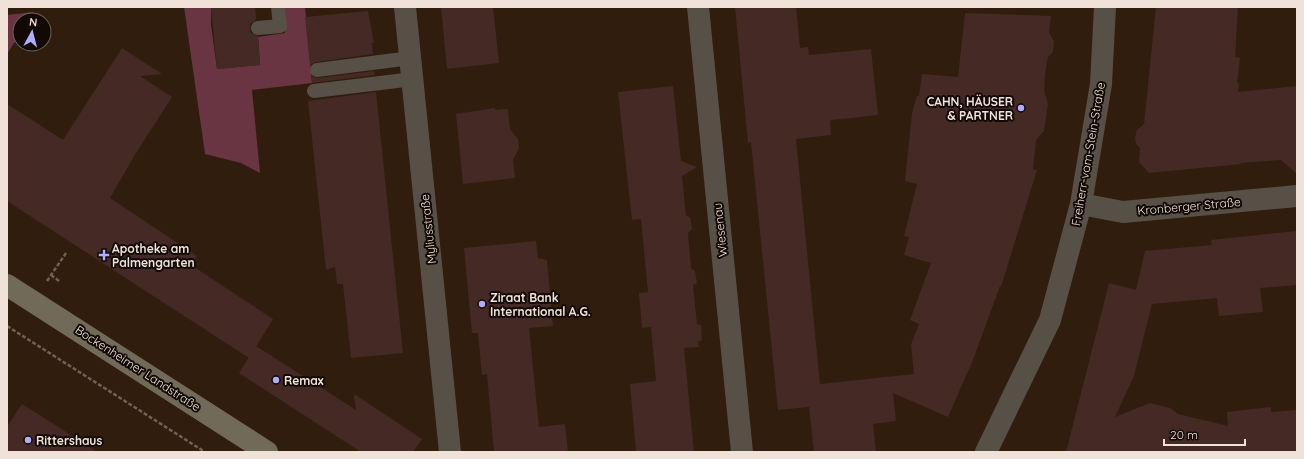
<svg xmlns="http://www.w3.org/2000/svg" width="1304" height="459" font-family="Quicksand,sans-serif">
<rect width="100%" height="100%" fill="#311d0d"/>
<path fill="#693543" d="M184 7H211V25L217 69 260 65 258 37 285 33 283 8 305 7 312 83 252 90 260 173 241 163 205 154Z
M34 12 29 20H20V34L7 54V15Z"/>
<path fill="#442925" d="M211 7H255L256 20 250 24V29L251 33 258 36 260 65 217 69Z
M441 7H493L499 63 447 69Z
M735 7H796L800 48 808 47 809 55 871 49 878 115 832 120 830 121 831 135 796 139 820 384 914 374 911 345 919 324 910 320 931 263 904 255 909 237 904 236 917 184 905 181 912 113 917 96H919L922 74 958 77 965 13 1051 16 1049 33 1054 41 1053 52 1048 57 1045 75 1044 91 1048 104 1044 131 1036 140 1033 169 1037 170 1001 287 1000 286 973 360 948 417 893 393 896 421 873 424 876 452H814L809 407 778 410 751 142 748 143Z
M1156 7H1238L1235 57 1240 58 1237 83H1239L1238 92 1297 86V174L1281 160 1240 163 1241 164 1149 173 1139 162 1140 148 1136 144 1135 138 1137 130 1144 124Z
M368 11 374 43H372L373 54 316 62 310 65 305 17Z
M122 48 162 74 140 76 172 97 136 153 110 198 197 256 191 265 273 319 249 358 7 201V104L63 140Z
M374 71 375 75 312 83 311 76 318 78Z
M673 86 681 161 697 167 682 176 686 216 690 217 692 229 688 233 691 268 695 271 697 283 693 285 697 324 701 325 702 340 698 342 699 347 684 348 694 452H636L630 384 656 381 651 327 642 328 639 293 648 292 641 219 632 220 618 92Z
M376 92 403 353 351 358 343 284H337L335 267 326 270 308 101Z
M495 108V110L508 109 510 129 518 139 519 148 513 160 515 178 463 184 456 114Z
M1297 231V285L1260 288 1263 312 1219 316 1217 298 1152 304 1134 376 1115 417 1150 403 1170 408 1178 414 1228 426 1227 412 1271 407V412L1297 410V452H1066L1109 283 1136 290 1145 251 1212 245 1211 240Z
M536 241 538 258 547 260 553 326 529 328 539 427 565 424 568 452H494L487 374 482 375 478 333H472L464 248Z
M256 346 356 410 354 394 422 439 413 452H361L239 373Z
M22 404 49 421 97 452H7V427Z"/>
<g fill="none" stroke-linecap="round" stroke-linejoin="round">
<path stroke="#726052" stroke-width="2.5" stroke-dasharray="4 2" stroke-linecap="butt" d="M51 275 59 281
M47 281 66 253
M7 326 205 452"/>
<path stroke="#565046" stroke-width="14" d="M258 28 280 26 278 7
M317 70 411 58
M314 91 413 79"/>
<path stroke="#565046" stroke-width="22" d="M405 7 450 452
M698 7 742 452
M1081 204 1123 212 1297 196
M986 452 1050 320 1081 204 1101 84 1105 7"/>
<path stroke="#726a59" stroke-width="22" d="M7 285 267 452"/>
</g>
<g fill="#afaefa" stroke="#120904" stroke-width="1.5">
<circle cx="1021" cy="108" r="4"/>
<path d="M102 249h4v4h4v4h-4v4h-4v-4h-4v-4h4z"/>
<circle cx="482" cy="304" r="4"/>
<circle cx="276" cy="380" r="4"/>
<circle cx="28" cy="440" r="4"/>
</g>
<g text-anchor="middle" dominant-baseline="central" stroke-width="4" stroke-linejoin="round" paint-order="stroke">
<g font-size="12" font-weight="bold" fill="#f0e2d8" stroke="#120904" text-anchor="start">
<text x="1013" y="101" text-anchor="end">CAHN, HÄUSER<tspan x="1013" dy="14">&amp; PARTNER</tspan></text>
<text x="112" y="248">Apotheke am<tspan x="112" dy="14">Palmengarten</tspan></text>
<text x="490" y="297">Ziraat Bank<tspan x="490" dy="14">International A.G.</tspan></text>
<text x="284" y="380">Remax</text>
<text x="36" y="440">Rittershaus</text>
</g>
<g font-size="12" fill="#f0e2d8" stroke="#120904">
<text transform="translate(1088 154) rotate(-80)">Freiherr-vom-Stein-Straße</text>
<text transform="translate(1189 206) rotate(-5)">Kronberger Straße</text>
<text transform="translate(428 229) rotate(-96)">Myliusstraße</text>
<text transform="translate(720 230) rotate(-96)">Wiesenau</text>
<text transform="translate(138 368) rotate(33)">Bockenheimer Landstraße</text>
</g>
</g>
<rect width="1304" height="459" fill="none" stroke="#f0e2d8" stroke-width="16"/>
<g transform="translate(32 32) rotate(7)"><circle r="19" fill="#120904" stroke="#6b6059"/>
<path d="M0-3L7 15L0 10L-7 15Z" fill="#afaefa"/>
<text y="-6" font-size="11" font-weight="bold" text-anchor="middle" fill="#f0e2d8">N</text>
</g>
<path d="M1164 439v6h81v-6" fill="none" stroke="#f0e2d8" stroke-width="2"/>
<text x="1170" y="439" font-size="12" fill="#f0e2d8" stroke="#120904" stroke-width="3" paint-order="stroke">20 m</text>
</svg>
